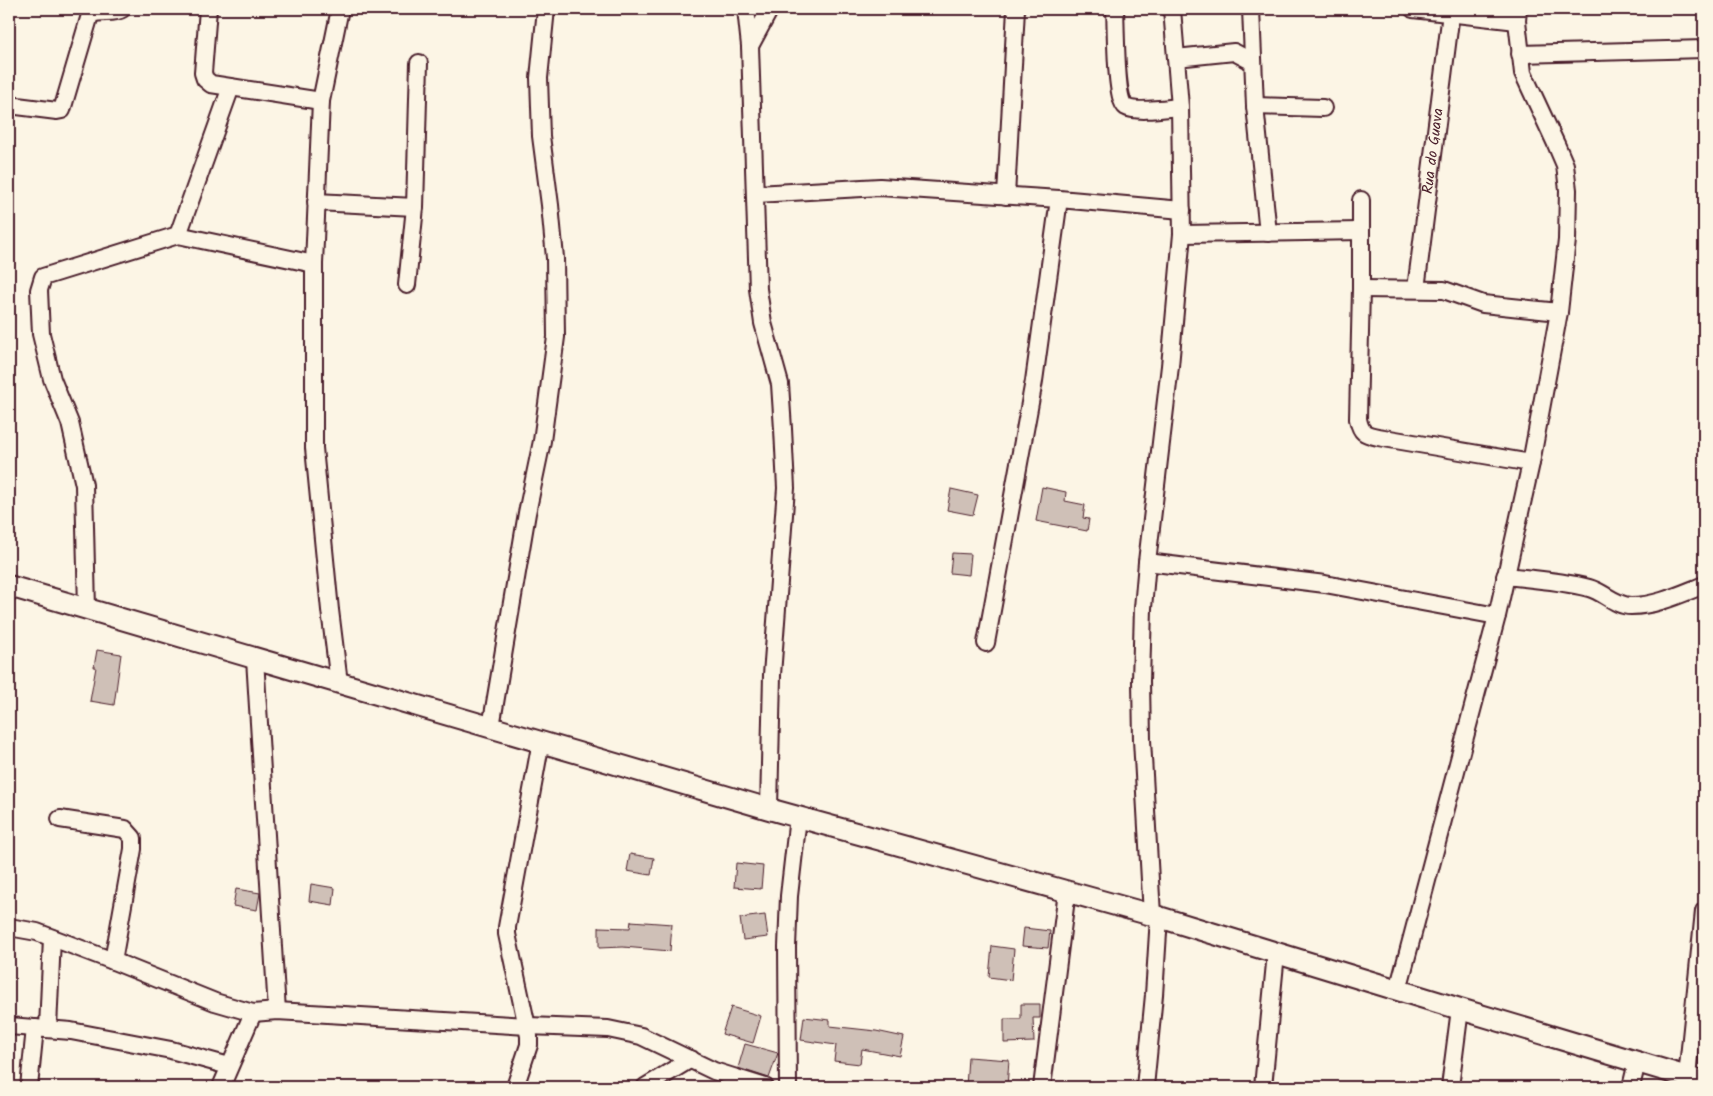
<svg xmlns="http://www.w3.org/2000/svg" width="1713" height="1096" font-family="Kalam,sans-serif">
<rect width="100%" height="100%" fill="#fcf5e5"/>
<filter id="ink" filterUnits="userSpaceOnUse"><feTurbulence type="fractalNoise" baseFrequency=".02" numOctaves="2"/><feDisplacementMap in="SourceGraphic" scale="10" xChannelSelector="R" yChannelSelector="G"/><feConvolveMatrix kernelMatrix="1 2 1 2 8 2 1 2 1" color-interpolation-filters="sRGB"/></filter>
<g filter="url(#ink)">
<path fill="#cfc0b7" stroke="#4a1f2b" d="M1042 487 1066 492 1065 501 1085 505 1083 518 1089 519 1087 531 1036 521Z
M951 489 978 495 973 515 947 510Z
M952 553 971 554 969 575 950 573Z
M97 650 121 654 114 705 90 701 96 667H94Z
M630 854 654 858 651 875 627 871Z
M736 863 763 866 761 889 734 887Z
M311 884 335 888 333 905 309 901Z
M236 889 260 893 257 910 233 906Z
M765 915 768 937 743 940 740 918Z
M631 921 672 924 670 951 623 947 599 948V927L630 928Z
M1024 928 1050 931 1048 948 1022 946Z
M992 946 1014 949 1011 980 989 977Z
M1021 1004H1040V1018H1033L1034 1042 1004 1043V1019H1021Z
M731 1007 761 1016 753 1043 722 1034Z
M804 1017 830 1020V1026L876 1031 904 1037 900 1056 862 1049 860 1064 834 1061 836 1045 801 1040Z
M745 1044 778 1053 769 1078 738 1068Z
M968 1057 1009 1060 1007 1087H966Z"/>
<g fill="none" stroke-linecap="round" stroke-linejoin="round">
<g stroke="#4a1f2b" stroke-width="20">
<g id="minor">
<path d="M208 9 203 73 205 79 211 84 321 101"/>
<path d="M746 9 750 46 758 289 763 323 780 384 783 429 786 488 772 675 769 809"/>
<path d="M1115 9C1116 25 1115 100 1126 107 1136 113 1168 108 1180 107"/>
<path d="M1251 9 1255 106 1268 233"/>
<path d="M1413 9 1517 21"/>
<path d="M750 46 770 9"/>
<path d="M1520 54 1704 49"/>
<path d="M1176 58 1234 52 1253 62"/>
<path d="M9 105 57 111 62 110 90 15C100 9 113 15 122 9"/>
<path d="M1255 106 1323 108"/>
<path d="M755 194 880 187 1059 199 1182 210"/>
<path d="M1006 196 1016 9"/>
<path d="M1361 200V289L1358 419C1361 433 1364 434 1378 437L1531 463"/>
<path d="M316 202 415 207"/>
<path d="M1182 234 1361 231"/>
<path d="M178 235 231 87"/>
<path d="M407 285 415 207 419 63"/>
<path d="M1361 289 1444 290 1483 304 1559 312"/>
<path id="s1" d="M1416 289 1451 13"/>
<path d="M1147 562 1325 584 1497 616"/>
<path d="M1505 576C1533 579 1562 581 1589 588 1604 592 1615 606 1631 606 1656 606 1681 594 1704 585"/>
<path d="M87 609 84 485 70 423 52 379 41 334 39 290 43 277 178 235 314 264"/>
<path d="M986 643 1034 381 1059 199"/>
<path d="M255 659 277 1011"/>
<path d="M339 683 330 610 314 448V264L321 101 340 9"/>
<path d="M491 727 527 513 542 441 556 337 555 258 550 205 541 136 539 78 546 9"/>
<path d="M60 819 125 829 133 838V849L113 961"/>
<path d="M1152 915 1142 740 1141 681 1143 608 1147 562 1170 366 1182 234 1180 107 1172 9"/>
<path d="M9 927 37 932 113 961 215 1002 253 1013 277 1011 528 1026 608 1029 641 1036 714 1071 765 1087"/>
<path d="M1398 990 1497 616 1531 463 1559 312 1567 240 1568 190 1565 165 1556 144 1523 73 1517 21 1518 9"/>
<path d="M9 1026 71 1031 171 1050 229 1066"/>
<path d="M48 1028 52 938"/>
<path d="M1687 1077 1704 911"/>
<path d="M29 1087 35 1028"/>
<path d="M221 1087 253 1013"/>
<path d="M515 1087 529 1045V1036L507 934V927L541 741"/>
<path d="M645 1087 691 1059"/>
<path d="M788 1087 787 947 789 896 798 817"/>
<path d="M1042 1087 1067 891"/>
<path d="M1145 1087 1154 995 1159 917"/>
<path d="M1263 1087 1276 953"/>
<path d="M1450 1087 1460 1009"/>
<path d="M1631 1087 1637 1062"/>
</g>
</g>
<g stroke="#4a1f2b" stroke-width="24">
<path id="tertiary" d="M9 586 769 809 1159 917 1460 1009 1704 1082"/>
</g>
<use href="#minor" stroke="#fcf5e5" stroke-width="16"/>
<use href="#tertiary" stroke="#fcf5e5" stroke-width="20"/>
</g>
</g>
<g text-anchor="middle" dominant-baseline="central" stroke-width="5" stroke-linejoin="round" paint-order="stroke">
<g font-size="15" fill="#4a1f2b" stroke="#fcf5e5">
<text stroke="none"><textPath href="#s1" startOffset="139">Rua do Guava</textPath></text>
</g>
</g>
<rect width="1713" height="1096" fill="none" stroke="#fcf5e5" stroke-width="30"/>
<rect x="15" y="15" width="1683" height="1066" fill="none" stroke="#4a1f2b" stroke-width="2" filter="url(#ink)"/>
</svg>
